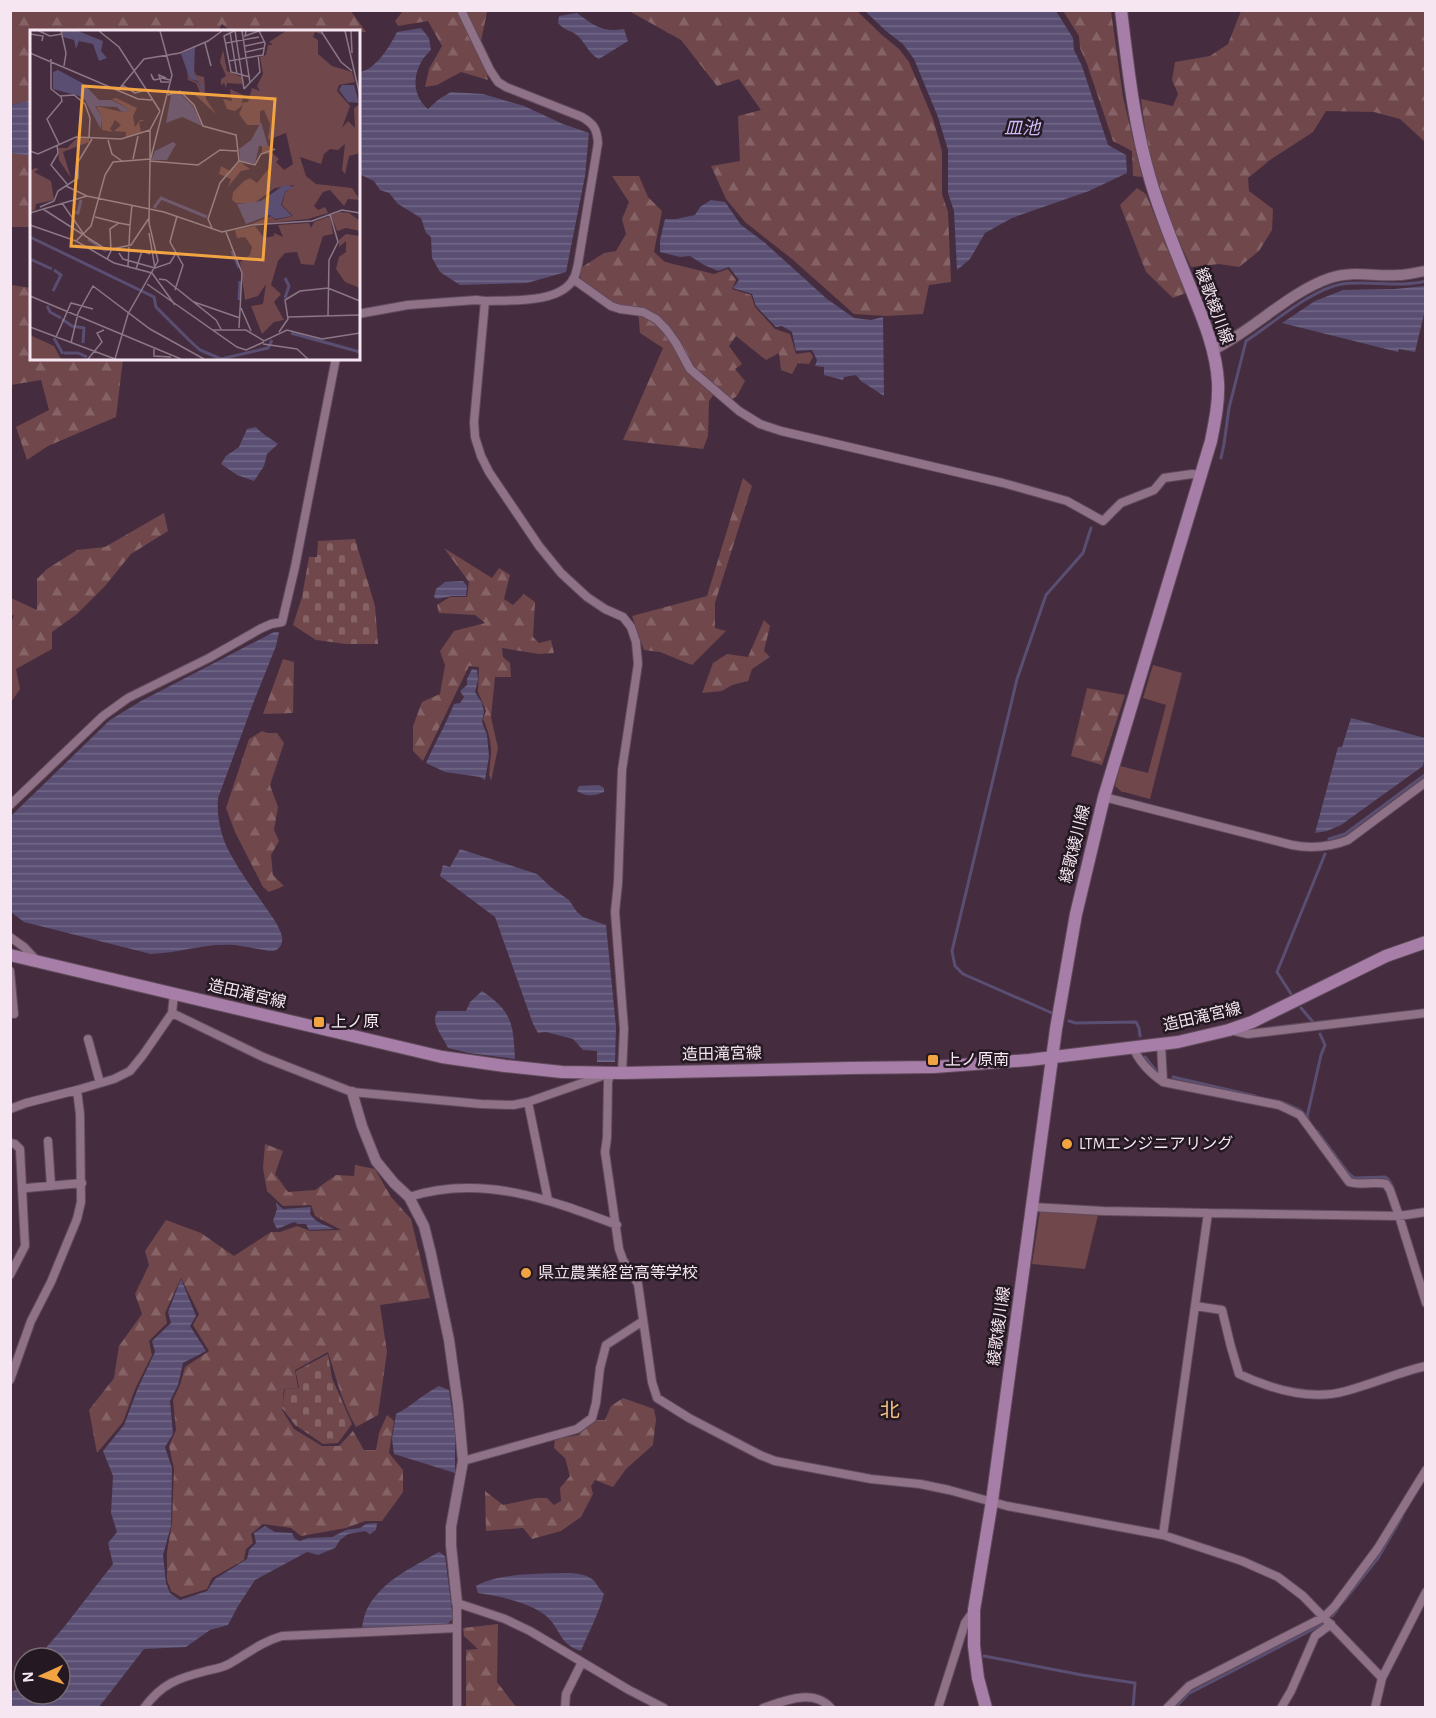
<svg xmlns="http://www.w3.org/2000/svg" width="1436" height="1718" font-family="'Alegreya Sans','Noto Sans JP',sans-serif">
<defs>
<pattern id="forest-firs" width="22" height="20" patternUnits="userSpaceOnUse" patternTransform="scale(1.5)"><rect width="22" height="20" fill="#70474b"/><path d="M5 1l3.5 6h-7zM16 11l3.5 6h-7z" fill="#856265"/></pattern>
<pattern id="cemetery-stones" width="16" height="16" patternUnits="userSpaceOnUse" patternTransform="scale(1.5)"><rect width="16" height="16" fill="#70474b"/><path d="M2 7V4a2 2 0 0 1 4 0v3zM10 15v-3a2 2 0 0 1 4 0v3z" fill="#856265"/></pattern>
<pattern id="water-rules" width="6" height="5" patternUnits="userSpaceOnUse" patternTransform="scale(1.5)"><rect width="6" height="5" fill="#5a4e72"/><path d="M0 2.5h6" fill="none" stroke="#726887"/></pattern>
</defs>
<rect width="100%" height="100%" fill="#452d3f"/>
<path fill="#70474b" d="M1153 665 1182 673 1150 799 1124 792H1122L1115 786 1120 766 1148 773 1166 705 1143 698Z
M1040 1211 1098 1215 1085 1269 1032 1264Z"/>
<path fill="url(#forest-firs)" d="M11 11H351L366 32H232L222 24 217 32H32L31 100 11 105Z
M403 11H491L487 12 481 41 488 80 461 72 437 85 425 87 429 69 442 46 428 21 398 26 395 21Z
M629 11H857L882 35 899 49 909 62 933 119 942 151V194L948 212 951 282 929 285 923 314 886 316 854 314 792 259 745 222 726 199 711 166 740 161 738 116 761 110 739 79 717 86 681 40Z
M1063 11H1111L1123 97 1142 177 1133 176 1132 151 1113 141 1087 64 1080 48 1079 36Z
M1241 11H1425V145L1424 141 1400 119 1374 112 1326 111 1313 132 1270 160 1248 178 1249 191 1273 209 1272 230 1259 251 1239 267 1219 264 1191 267 1173 228 1149 158 1141 99 1173 106 1178 94 1172 80 1175 62 1210 56 1228 44Z
M11 153 32 156 31 227H11Z
M612 176H639L648 197 662 211 654 252 665 262 714 274 728 269 736 280 732 289 751 295 755 307 775 329 790 334 796 354 810 352 813 357 809 364 798 363 792 374 781 370 779 353 766 360 736 336 729 346 742 364 735 369 745 381 737 396 726 403 714 394 709 401 708 436 703 449 623 440 663 348 640 333 638 310 612 304 581 281 579 269 604 253 616 251 626 234 622 219 629 202Z
M1137 188 1146 194 1186 293 1173 298 1146 272 1120 205Z
M11 285 31 288 32 358 123 359 116 417 48 446 27 460 16 427 49 410 41 380 11 385Z
M743 478 752 486 715 603V628L726 631 692 665 660 652 644 650 632 616 707 596Z
M164 513 168 531 131 554 105 586 77 614 52 632V649L16 669 20 689 11 702 10 626 14 615 11 616V598L37 610V579L47 569 77 550 105 547Z
M444 548 492 578 499 568 510 575 504 599 513 605 524 594 535 602 533 637 539 643 551 640 554 653 539 654 502 648 503 657 510 663 511 677H495L491 717 498 748 491 781C487 770 492 759 491 747 490 737 487 728 483 719L486 711 478 692 479 667 469 666 423 761 413 751V726L422 702 440 694 445 665 440 651 454 631 485 623 475 615 439 613 437 605 450 597H467L469 582Z
M764 620 770 626 764 651 770 657 752 669 748 681 732 685 722 691 702 693 713 663 727 654 748 657Z
M283 659 294 662 293 713 263 714Z
M1087 688 1125 695 1102 765 1071 756Z
M262 731 267 733H277L284 743 270 785 278 807 274 830 279 841 271 855 273 875 284 886 269 892 263 887 235 832 226 808 249 739Z
M265 1144 283 1151 275 1174 288 1192 315 1190 336 1175 354 1176 355 1165 375 1169 391 1197 411 1219 430 1298 380 1305 387 1352 378 1415 356 1427C342 1403 336 1377 328 1352L295 1370 298 1388 284 1389 282 1410 294 1429 322 1446H339L353 1431 364 1450H376L379 1433 387 1415 394 1421 389 1453 403 1470V1492L382 1521H365L346 1528 301 1536 291 1528 263 1524 251 1534 253 1543 246 1549 244 1560 212 1578 207 1589 181 1597 171 1591 167 1580V1552L172 1523 174 1469 169 1446 176 1430 173 1400 180 1385 185 1367 209 1351 193 1325 199 1314 181 1278 165 1313 167 1323 149 1341 152 1355 135 1389 123 1422 97 1453 89 1410 114 1378 119 1346 142 1314 135 1294 149 1265 145 1251 166 1220 201 1233 234 1256 271 1232H280L297 1226 310 1231 341 1230 315 1216 311 1205 283 1206 267 1191 263 1168Z
M623 1398 654 1409 656 1419 653 1445 626 1469 613 1487 595 1480 591 1486 593 1494 581 1517 561 1531 532 1539 523 1528 486 1531 485 1491 503 1505 536 1498H547L554 1505 561 1501 560 1488 570 1476 565 1458 554 1448 555 1439 578 1435 596 1420H605L611 1406Z
M498 1624 497 1682 516 1707H466V1650L478 1649 464 1636 463 1628Z"/>
<path fill="url(#cemetery-stones)" d="M355 539 375 606 378 644H346L316 640 293 625 302 597 309 557H317L318 541Z
M328 1354 332 1378 352 1424 338 1443 323 1444 295 1425 282 1408 285 1389 299 1388 296 1371Z"/>
<path fill="url(#water-rules)" d="M865 11H1056L1073 38 1074 50 1082 66 1108 145 1126 155 1127 173 1089 191 1012 218 985 233 970 259 957 270 954 211 948 193V150L938 117 914 59 903 44 886 31Z
M577 13C593 25 603 33 624 29L628 41 599 59C589 54 586 44 579 37 572 30 564 31 558 23L559 16Z
M421 28 429 38 431 50C413 66 409 93 428 109L439 99 451 92 483 94 524 106 563 124 589 133 585 176 566 272 527 283 460 285 440 272 432 258 431 237 426 233 421 218 398 204 389 193 380 190 374 181 359 174V72C375 71 390 46 397 32Z
M31 100V156L11 153V105Z
M711 200 725 202 741 225 764 242 827 299 854 318 871 320 883 317 884 396 861 381 856 375 844 377 843 380 824 375V367L815 366 817 360 812 350 796 351 792 332 782 326 776 327 756 306 752 294 733 288 739 280 729 267 718 271 704 265 690 256 680 257 660 252V240L665 219H676L695 215 700 207Z
M1425 286V310L1415 352 1399 349 1398 352 1282 323 1315 301 1343 290 1395 289Z
M256 427C262 434 270 438 278 444L267 454 264 466 254 481 237 475 221 464 226 456 239 447 247 429Z
M463 581 467 586 466 596H452L437 599 434 597 436 589 445 582Z
M274 632H279L276 646 254 701 218 798C217 813 219 828 225 843 235 865 250 885 264 905 270 914 280 926 282 937 283 943 280 949 274 951 270 952 241 945 233 945 206 943 179 953 151 954L24 922 11 912V816L110 720 141 701Z
M472 669 477 670 478 680 475 692 482 703 484 712 482 722 487 735 489 757 485 780 480 777 445 772 426 763C435 743 446 724 454 704L460 703 464 697 460 691 467 685V679Z
M1351 718 1425 738V756L1423 766 1341 825 1327 831 1315 833 1338 747H1342Z
M599 785 604 788V792C593 796 587 797 577 791L579 786Z
M460 849 537 874 552 888 569 900 577 912 583 917 606 925 616 1027 615 1062H597V1051L583 1050 573 1039 546 1032 538 1033 533 1024 495 917 440 876 443 865 450 867Z
M482 991C513 1012 513 1024 515 1059L469 1053 448 1048C443 1036 429 1023 438 1011H466L470 1002Z
M276 1203 283 1209 311 1207 310 1214C317 1224 324 1224 334 1229L309 1230 306 1224H298L294 1222 277 1229 273 1221 277 1209Z
M181 1279 196 1316 190 1326 206 1351 183 1363 178 1385 170 1401 173 1434 165 1447 172 1468 171 1526 163 1555 166 1583 170 1593 180 1600 207 1591 215 1579 247 1559 249 1550 256 1543 254 1533 265 1526 275 1532 292 1533 295 1539 300 1541 308 1538 332 1537 346 1530 360 1528 366 1524 377 1523 376 1530 370 1534 365 1531 348 1534 340 1540 335 1548 318 1555 307 1552 255 1580 238 1606 228 1625 210 1630 186 1647 144 1649 99 1707H11V1692L24 1686V1694H60V1658H37L64 1627 113 1564 108 1543 117 1532 111 1513 113 1476 103 1451 124 1425 138 1388 155 1352 152 1341 171 1323 168 1312Z
M439 1386 449 1390 455 1431V1473L394 1454 392 1439 396 1414C412 1406 423 1394 439 1386Z
M439 1552 445 1556 453 1619 446 1625 362 1628C363 1622 364 1615 367 1609 381 1581 413 1567 439 1552Z
M562 1573C571 1573 584 1573 592 1579 595 1581 600 1590 604 1594 599 1614 589 1631 581 1651 557 1643 562 1629 545 1615 529 1602 498 1596 478 1593L476 1586C497 1573 538 1574 562 1573Z"/>
<g fill="none" stroke-linecap="round" stroke-linejoin="round">
<path stroke="#5a4e72" stroke-width="3" d="M1221 458 1224 444 1229 408 1246 341C1272 324 1312 289 1342 284 1369 280 1398 288 1426 281
M1329 839 1345 834 1426 774
M1291 994 1277 972 1325 854
M1301 1008 1313 1022
M1052 1013 963 974 955 966 952 951 1017 679 1046 595 1083 553 1091 528
M1069 1021 1076 1023 1136 1022 1139 1028 1140 1036
M1145 1057 1157 1072
M1173 1077 1255 1096
M1282 1102 1300 1110 1308 1118
M1307 1117 1321 1055 1325 1045 1320 1034
M1317 1131 1348 1173 1354 1178 1385 1177 1388 1179 1393 1187
M1343 1602 1378 1558 1402 1517
M1332 1616 1337 1610
M984 1656 1082 1675 1135 1683 1133 1708
M1175 1708 1188 1694 1323 1624"/>
<g stroke="#604b5b" stroke-width="10">
<path id="minor" d="M573 279 611 306 620 309 643 312 656 319 666 329 676 343 690 369 739 411 760 424 781 431 1003 483 1067 501 1103 521 1121 503 1154 490 1164 478 1192 474 1201 475
M485 301 474 422 475 437 481 456 489 472 539 546 561 573 587 597 605 609 623 617 631 627 636 642 638 664 622 770 618 883 615 912 624 1029 622 1073
M358 314 408 305 476 300 485 301C510 300 561 304 574 278 576 274 577 268 578 264L598 143C597 129 594 124 582 117L506 87 498 82 490 70 461 10
M1104 797 1292 845C1312 849 1330 847 1348 840L1426 782
M10 805 103 716 128 698 209 658 260 629 271 624 282 622 295 567 336 358
M10 937 24 947 37 961
M10 971 14 1014
M172 1013 263 1057 352 1092 481 1104 513 1105 528 1102 605 1075
M1230 1030 1248 1034 1426 1013
M88 1039 100 1083
M1161 1044 1163 1082
M1133 1047C1139 1062 1150 1073 1163 1082L1279 1105 1300 1115 1349 1182C1361 1186 1374 1181 1386 1184L1390 1190 1399 1216 1426 1303
M611 1073 608 1081 607 1138 605 1152 619 1249 623 1260 638 1284 652 1382 657 1398 689 1418 760 1455 775 1461 871 1479 920 1484 949 1490 1007 1506 1163 1535 1242 1561 1278 1577 1303 1596 1382 1678
M528 1102 548 1200
M10 1109 26 1103 77 1090 114 1079 130 1071 143 1055 172 1013 174 994
M48 1141 51 1186
M10 1143 15 1144 20 1149 25 1246 10 1275
M27 1188 82 1183
M409 1197C481 1174 549 1199 617 1225
M1032 1207 1103 1211 1208 1213 1195 1306 1222 1310 1231 1347 1239 1374C1271 1389 1311 1401 1346 1391 1373 1384 1399 1372 1426 1366
M1208 1213 1399 1216 1426 1212
M10 1380 31 1321 51 1282 77 1219 81 1202 80 1114 77 1090
M463 1461 577 1429 592 1418 596 1403 600 1368 606 1345 643 1321
M1163 1535 1195 1306
M144 1708C162 1683 179 1678 206 1671 214 1669 222 1668 229 1664 247 1654 261 1642 282 1636L457 1628
M457 1708V1603L505 1619 530 1631 629 1690 664 1708
M565 1708 566 1694 582 1662
M763 1708C784 1701 813 1688 831 1708
M938 1708 965 1623 974 1610
M1167 1708 1189 1686 1324 1617 1335 1606 1378 1548 1426 1470
M1281 1708 1291 1691 1315 1636 1331 1624
M1375 1708 1382 1678 1426 1592"/>
</g>
<g stroke="#604b5b" stroke-width="12">
<path id="tertiary" d="M1213 350C1254 330 1287 293 1330 278 1352 270 1376 277 1398 275 1407 275 1417 272 1426 271
M352 1092 362 1126 376 1161 394 1183 409 1197 424 1226 431 1254 449 1340 458 1405 463 1461 451 1527V1545L457 1603"/>
</g>
<g stroke="#604b5b" stroke-width="14">
<path id="secondary" d="M10 955 442 1057 505 1066 562 1072 622 1073 851 1068 934 1067 1029 1060 1178 1042 1229 1030 1252 1022 1386 956 1426 942
M986 1708 978 1678 974 1646V1610L992 1501 1056 1029 1076 914 1104 797 1211 441C1215 421 1219 402 1218 382 1216 349 1203 319 1191 289 1177 254 1162 219 1151 182 1134 126 1128 68 1121 10"/>
</g>
<use href="#minor" stroke="#8f7287" stroke-width="8"/>
<use href="#tertiary" stroke="#8f7287" stroke-width="10"/>
<use href="#secondary" stroke="#a67ea7" stroke-width="12"/>
</g>
<g fill="#f3a442" stroke="#241922" stroke-width="2">
<rect x="313" y="1016" width="12" height="12" rx="3"/>
<rect x="927" y="1054" width="12" height="12" rx="3"/>
<circle cx="1067" cy="1144" r="6"/>
<circle cx="526" cy="1273" r="6"/>
</g>
<g text-anchor="middle" dominant-baseline="central" stroke-width="5" stroke-linejoin="round" paint-order="stroke">
<g font-size="16" fill="#f6e6f1" stroke="#241922">
<text transform="translate(1214 306) rotate(70)">綾歌綾川線</text>
<text transform="translate(1075 844) rotate(-76)">綾歌綾川線</text>
<text transform="translate(247 994) rotate(13)">造田滝宮線</text>
<text transform="translate(1202 1017) rotate(-13)">造田滝宮線</text>
<text transform="translate(722 1054) rotate(-1)">造田滝宮線</text>
<text transform="translate(999 1326) rotate(-82)">綾歌綾川線</text>
</g>
<g font-size="16" fill="#f6e6f1" stroke="#241922" text-anchor="start">
<text x="331" y="1022">上ノ原</text>
<text x="945" y="1060">上ノ原南</text>
<text x="1079" y="1144">LTMエンジニアリング</text>
<text x="538" y="1273">県立農業経営高等学校</text>
</g>
<g font-size="18" font-style="italic" fill="#cfbafa" stroke="#241922">
<text x="1022" y="129">皿池</text>
</g>
<g font-size="20" fill="#f6bf82" stroke="#241922">
<text x="890" y="1411">北</text>
</g>
</g>
<g transform="translate(30 30)">
<rect width="330" height="330" fill="#452d3f"/>
<path d="M256 1H290L293 5 285 2 283 7 288 10V24L302 36 322 42 325 52 309 55 307 61 320 76 312 98 318 91 325 98 324 78 330 74V123L319 126 315 144 312 140 315 114 308 120 300 119 294 124 291 134 270 127 276 146 286 154 322 158 330 170 318 169 314 176 300 160 293 162 284 176 288 180 295 177 298 183 278 189 219 195 241 186 245 190 263 186 252 175 255 163 264 155 245 158 224 173H206L202 170 203 162 214 151 220 148 227 153 240 137 239 124 232 123V116H242L241 122 249 129 246 132 254 140 263 134 256 103 238 110 240 94 234 80 230 81V95H217L209 84 213 75 205 81 197 79 193 69 202 71 200 59 213 65 212 73 218 72 222 58 230 61 227 56 233 44 230 27 236 25 238 15H243L239 12ZM193 20 197 41 212 47V54L197 53 196 58 194 53 191 55V49L196 46 190 32ZM165 40 166 45 174 47 176 69 186 84 165 65 170 62 166 53 158 50 157 41 160 49 168 52 176 66 174 56 164 46ZM86 68 107 78 103 86 105 97 110 90H115L109 92 111 102 96 107V102L84 101 91 95 85 90 80 99 83 102 72 100V87L66 76 92 82 100 80 82 69ZM59 108V112L33 122 41 148 29 130 28 118H37L47 108ZM210 132 220 139 211 141 198 157 201 149 189 144 191 136 200 141ZM5 138 9 139 4 142 21 151 24 170 6 174 5 180 0 181V141ZM310 182 319 183 330 191V201L316 198 307 201 301 185ZM300 186 303 204 293 206 284 235 271 234 267 222 255 223 248 231 241 255 251 264 244 272 254 290 244 292 232 304 221 276 233 274 236 254 228 266 215 270 210 232 220 225 222 217 215 207 207 208 205 200 225 196 234 208 244 206V203L253 207 248 195 279 193 281 198 284 192ZM316 204 330 206V258L315 252 306 239 309 227 316 222V211L309 217V210ZM0 305 24 316 31 329H0Z" fill="#70474b"/>
<path d="M31 1H48L73 11 71 21 77 28 69 31 63 14 49 11 46 19 44 10 33 7ZM165 17 164 45 174 56 175 66 168 51 160 49 151 24ZM28 40 54 54 69 70H82L100 80 92 82 87 77 65 76 72 87 71 99 53 67 23 59V42ZM312 55H324L329 73 318 72 309 60ZM148 61 163 76 172 96 152 87 136 93 141 65ZM231 92 238 116H229L225 134 210 131 209 119 221 110ZM143 112 146 114 137 130H121L125 121ZM254 155 264 157 255 162 251 175 262 186 245 189 240 185 216 194 207 174 231 171Z" fill="#5a4e72"/>
<path fill="none" stroke="#5a4e72" stroke-width="3" d="M124 178 131 168 177 187M42 182 48 183 51 170M0 207 124 267 126 277 159 310 170 320 191 329M58 209 76 221M202 221 209 238M0 229 22 239M255 248 259 256 255 268M23 261 31 245 24 240M209 270 210 251M17 276 20 282 31 288M32 289 42 296 54 298 53 313M261 303 330 322M24 308 33 324M34 323H48L57 327M191 329 238 318 242 310"/>
<path fill="none" stroke="#8c7786" stroke-width="1.5" d="M9 1 20 6 32 4M31 1 36 23 34 36M69 1 89 17 130 81M204 1 194 6 201 42 220 47M205 1 214 59M212 1 220 53M291 1 311 32 322 41M315 1 330 66M321 1 322 23M200 2 207 44M0 4 13 6 12 11M175 13 181 36M196 13 229 7M215 16 234 12M216 22 234 18M0 23 108 69 122 70M21 29V59L30 66 44 65 55 74 60 88 59 107M199 31 233 25 235 13 229 1 215 6 216 1M136 48 129 45 131 52H139M124 50 121 44 123 49 125 50 132 48 140 50M92 55 105 63 116 60M89 59 114 29 150 23 178 11 192 1M214 59 230 42 228 25M138 65 150 61 164 75 173 96 206 105M78 110 82 124 92 131M29 114 17 89 32 71 31 66M27 115 28 123 21 135 37 154M0 121 8 124 46 107 91 109 120 100M103 129 108 106M120 131 168 135 190 120 207 121M209 131 225 135 231 124 245 119M36 156 57 166M32 173 55 206 77 220 101 215 119 188M10 177 24 171 28 161 48 148V132L62 109M13 179 52 204M0 183 57 166 134 182 192 202 222 195 282 191 312 180 330 183M65 187 89 193M0 195 46 211 84 233 122 243 145 275M182 198 178 189 190 153 209 131 206 104M196 202 212 243 209 298M119 203 125 238 140 233 146 223M46 211 61 196 75 145 83 132 120 129V100L130 81M89 223 93 229 125 238M77 229 81 221 80 199 89 193 100 195 102 175M98 236 100 195M106 239 112 221 120 224M129 249 136 250 186 290 191 299M117 254 207 317 216 320 234 312M145 260 153 235 140 212 147 186M0 266 151 329M164 272 210 288M211 278 221 301M298 286 299 230 308 212 300 184M258 287 330 285M0 297 85 329M182 300H216L234 311 257 300 292 309 330 303M249 302 258 289 255 270 270 261 298 258 330 271M26 307 41 273 63 279M41 313 48 283 63 256 120 299 174 329M233 314 267 319 278 329M124 319V326L141 327M58 329 72 312 67 303 74 300M85 329 98 284 128 231 119 193 120 131 142 45 130 1"/>
<path fill="#f3a442" fill-opacity="0.15" stroke="#f3a442" stroke-width="3" d="M53 56 245 69 233 230 41 216Z"/>
<rect width="330" height="330" fill="none" stroke="#f6e6f1" stroke-width="3"/>
</g>
<rect width="1436" height="1718" fill="none" stroke="#f6e6f1" stroke-width="24"/>
<g transform="translate(42 1676) rotate(266)"><circle r="28" fill="#241922" stroke="#786b75" stroke-width="1.5"/>
<path d="M0-4.5L10 22L0 15L-10 22Z" fill="#f3a442"/>
<text y="-9" font-size="16" font-weight="bold" text-anchor="middle" fill="#f6e6f1">N</text>
</g>
</svg>
